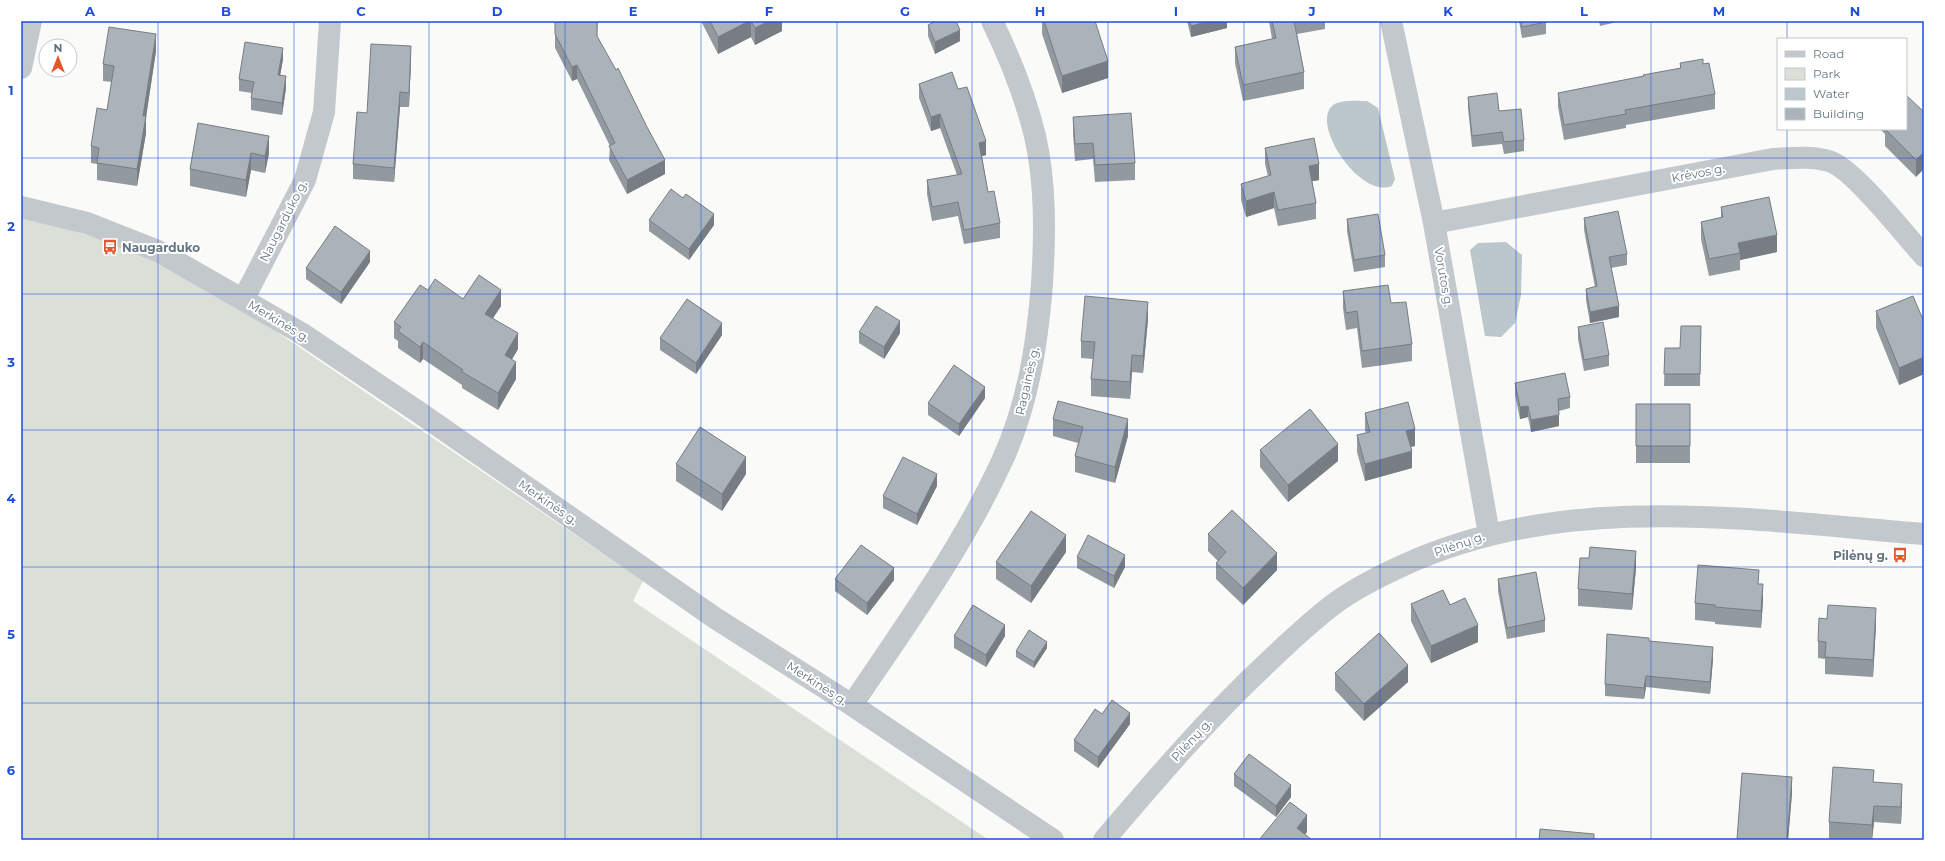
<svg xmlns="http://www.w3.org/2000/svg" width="1945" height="861" font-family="Montserrat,sans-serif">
<rect width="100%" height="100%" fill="#fafaf8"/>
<path fill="#dadfd7" d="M21 217 52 223 146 255 258 319 643 581 633 601 989 840H21Z"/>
<path fill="#bbc7cb" d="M1367 101 1378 108 1395 179 1392 186C1360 199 1311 125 1332 106 1339 99 1358 101 1367 101Z
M1506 242 1522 255 1521 295 1515 323 1501 337 1485 336 1470 250 1478 243Z"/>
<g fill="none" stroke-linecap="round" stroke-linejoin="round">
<path stroke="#c3c8cc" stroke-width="22" d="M1391 21 1434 223 1489 534
M21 68 31 21
M21 207 87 223 158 251 301 333 420 413 715 618 852 705 1053 840
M1434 223 1773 159C1791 158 1811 156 1829 161 1853 168 1905 235 1924 256
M243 300 305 180 324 112 330 21
M852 705C905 626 962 548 1002 461 1028 405 1037 345 1042 284 1045 235 1046 184 1035 136 1025 95 1010 58 992 21
M1104 840C1156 779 1208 718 1267 663 1288 643 1310 622 1334 604 1355 588 1380 576 1404 565 1567 490 1752 520 1924 534"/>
</g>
<path fill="#929a9f" d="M598 21 597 37 665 174 627 194 609 160 610 146 577 79 572 81 555 48V34Z
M701 21H782V31L755 45 751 37 718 54Z
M1042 21H1095L1108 78 1062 93 1042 34Z
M1187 21H1227V28L1191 37Z
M1269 21H1325V29L1297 34 1304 72V89L1243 101 1235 63V47L1272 39Z
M1519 21H1546V34L1522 38Z
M1599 21H1617V22L1600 26Z
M928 25 960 41 935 54 928 36Z
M156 51 146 117V133L137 186 97 180V164L91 163V146L107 110 112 82 103 81V64Z
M283 59 280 76 286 88 282 115 251 110V98L252 93 239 91V79Z
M411 60 409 107H400L394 182 353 179V164L367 113Z
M1680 63 1703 64 1715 94V109L1626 125V128L1564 140 1558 107V93L1643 76 1680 68Z
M919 84 958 89 986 155 982 156 988 192 1000 223V238L964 244 958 216 932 221 927 194V180L957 175 940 128 931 131 919 98Z
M1468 97 1499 111 1524 140V151L1504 154 1502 144 1472 147 1468 108Z
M1924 112 1916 177 1885 146V134L1880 129H1906Z
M1073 117 1135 163V180L1095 182 1093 159 1075 161 1073 134Z
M198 123 269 153 265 173 251 170 246 197 190 186V169Z
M1265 148 1319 180 1312 181 1316 203V219L1278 226 1274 208 1246 217 1241 200V184L1268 176 1265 164Z
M1721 207 1777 252 1740 260V270L1709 276 1701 239V222L1721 218Z
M1584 218 1627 254V265L1611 268 1619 317 1590 323 1586 300V289L1595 287 1584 230Z
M1347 219 1385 255V267L1354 272 1347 231Z
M649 220 714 225 689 260 649 231Z
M370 262 341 304 306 279V268Z
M428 290 463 299 501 306 493 318 518 349 512 359 516 379 498 410 462 388V385L423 359 420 363 398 348V341L394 338V322Z
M1343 291 1391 303 1412 344V361L1362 368 1357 328 1346 330 1343 308Z
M1876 311 1924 322V374L1899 385 1876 328Z
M1148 319 1143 373 1132 372 1130 399 1091 396V379L1093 359 1081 358V341Z
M1701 326 1700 386H1664L1665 348H1680Z
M1578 327 1609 355V366L1584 371 1578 339Z
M859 332 900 333 884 359 859 343Z
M722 335 696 374 660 350V338Z
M1515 383 1570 397V408L1559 411V426L1531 432 1528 417 1520 419 1515 395Z
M985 398 959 436 928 415V403Z
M1636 404H1690V463H1636Z
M1365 413 1415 446 1410 447 1412 468 1365 481 1357 452V435L1366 433 1365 430Z
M1053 419 1128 436 1115 483 1075 472V456L1078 443 1053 436Z
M1260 450 1338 461 1288 502 1260 467Z
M676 464 746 474 722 511 676 481Z
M937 486 917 525 883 508V496Z
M1208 534 1277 570 1243 605 1216 579V563L1218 561 1208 551Z
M1066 552 1031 603 996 579V562Z
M1077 557 1125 567 1114 588 1077 568Z
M1589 558 1636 568 1632 610 1578 606V589Z
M835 579 894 580 867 615 835 591Z
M1498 579 1545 620V632L1507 639 1498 591Z
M1759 584 1763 601 1761 628 1715 624V622L1695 620V603Z
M1411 604 1450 605 1478 642 1431 663 1411 621Z
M1876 625 1873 677 1825 674V659L1818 658V641Z
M954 636H1005L986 667 954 648Z
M1649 641 1713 659 1710 694 1646 687 1644 699 1605 696V684Z
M1047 648 1034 668 1016 657V651Z
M1335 673 1408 682 1364 721 1335 690Z
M1102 714 1130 724 1098 768 1074 751V740Z
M1742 773 1792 793 1788 840H1737Z
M1234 774 1291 797 1276 817 1234 786Z
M1874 782 1902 801 1901 824 1874 822 1872 840H1841L1829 839V822Z"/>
<path fill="#777d82" d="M749 21H751V37L718 54V37Z
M769 21H782V31L755 45V28Z
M1210 21H1227V28L1191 37V26Z
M960 30V41L935 54V42Z
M156 34V51L146 117V133L137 186V169L143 116Z
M411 46V60L409 107V93Z
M283 48V59L278 87V75Z
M1108 61V78L1062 93V76Z
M577 65V79L572 81V67Z
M286 76V88L282 115V103Z
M400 92V107L394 182V168Z
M940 114V128L931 131V117Z
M269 136V153L265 173V156Z
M986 141V155L979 157V143Z
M1924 152V169L1916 177V160Z
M251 153V170L246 197V180Z
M665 160V174L627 194V180Z
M1319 164V180L1309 182V166Z
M1274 192V208L1246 217V201Z
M714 214V225L689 260V249Z
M1777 235V252L1740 260V253L1738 243Z
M370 251V262L341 304V292Z
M501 290V306L485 330V314Z
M1148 302V319L1143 373V356Z
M1619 306V317L1590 323V312Z
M900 321V333L884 359V347Z
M722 323V335L696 374V363Z
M518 333V349L505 371V355Z
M423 342V359L420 363V347Z
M1132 355V372L1130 399V382Z
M1924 357V374L1899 385V368Z
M516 362V379L498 410V393Z
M985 387V398L959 436V424Z
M1528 406V417L1520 419V407Z
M1559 415V426L1531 432V420Z
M1128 419V436L1115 483V467Z
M1415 429V446L1406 448V431Z
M1338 444V461L1288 502V485Z
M1412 451V468L1365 481V464Z
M746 457V474L722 511V494Z
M937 474V486L917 525V514Z
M1066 535V552L1031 603V586Z
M1636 551V568L1632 610V594Z
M1277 553V570L1243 605V588Z
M1125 555V567L1114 588V576Z
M894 568V580L867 615V603Z
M1763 584V601L1761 628V611Z
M1876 608V625L1873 677V660Z
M1005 625V636L986 667V655Z
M1478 625V642L1431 663V646Z
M1047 642V648L1034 668V662Z
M1713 647V659L1710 694V682Z
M1408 665V682L1364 721V704Z
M1646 676V687L1644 699V688Z
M1130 713V724L1098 768V757Z
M1792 777V793L1788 840H1787Z
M1902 784V801L1901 824V807Z
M1291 785V797L1276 817V806Z
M1874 806V822L1872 840V825Z
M1307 815V832L1301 840 1297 828Z"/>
<path fill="#aab3b9" stroke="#777d82" d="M555 21H597V36L616 70 618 68 647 127 665 160 627 180 609 146 615 143 577 65 572 67 555 34Z
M710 21H749L718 37Z
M751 21H769L755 28Z
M936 21H956L960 30 935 42 928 25Z
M1044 21H1095L1108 61 1062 76Z
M1190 21H1210L1191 26Z
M1272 21H1294L1304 72 1243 85 1235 47 1276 38Z
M1521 21H1546V22L1522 27Z
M109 27 156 34 143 116H146L137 169 97 163 99 148 91 146 97 108 107 110 114 66 103 64Z
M245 42 283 48 278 75 286 76 282 103 251 98 254 82 239 79Z
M371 44 411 46 409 93 400 92 394 168 353 164 357 112 367 113Z
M1703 59V64L1709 63 1715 94 1625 110 1626 114 1564 125 1558 93 1644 76 1643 75 1681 68 1680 63Z
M952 72 958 89 967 87 986 141 979 143 988 192 994 191 1000 223 964 230 958 202 932 207 927 180 962 174 940 114 931 117 919 84Z
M1497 93 1499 111 1521 109 1524 140 1504 142 1502 132 1472 136 1468 97Z
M1906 95 1924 112V152L1916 160 1885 129H1906Z
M1131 113 1135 163 1095 165 1093 143 1075 144 1073 117Z
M198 123 269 136 265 156 251 153 246 180 190 169Z
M1314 138 1319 164 1309 166 1316 203 1278 210 1274 192 1246 201 1241 184 1271 175 1265 148Z
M671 189 683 198 686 194 714 214 689 249 649 220Z
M1769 197 1777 235 1738 243 1740 253 1709 259 1701 222 1723 217 1721 207Z
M1618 211 1627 254 1609 257 1619 306 1590 312 1586 289 1597 286 1584 218Z
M1378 214 1385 255 1354 260 1347 219Z
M335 226 370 251 341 292 306 268Z
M479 275 501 290 485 314 518 333 505 355 516 362 498 393 462 372 463 370 423 342 420 347 398 331 401 327 394 322 420 285 428 290 435 279 463 299Z
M1388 285 1391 303 1406 302 1412 344 1362 351 1357 311 1346 313 1343 291Z
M1085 296 1148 302 1143 356 1132 355 1130 382 1091 379 1095 342 1081 341Z
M1913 296 1924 322V357L1899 368 1876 311Z
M687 299 722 323 696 363 660 338Z
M876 306 900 321 884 347 859 332Z
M1603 322 1609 355 1584 360 1578 327Z
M1681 326H1701L1700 374H1664L1665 348H1680Z
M954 365 985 387 959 424 928 403Z
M1565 373 1570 397 1558 399 1559 415 1531 420 1528 406 1520 407 1515 383Z
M1058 401 1128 419 1115 467 1075 456 1083 427 1053 419Z
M1408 402 1415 429 1406 431 1412 451 1365 464 1357 435 1370 432 1365 413Z
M1636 404H1690V446H1636Z
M1310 409 1338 444 1288 485 1260 450Z
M700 427 746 457 722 494 676 464Z
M903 457 937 474 917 514 883 496Z
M1232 510 1277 553 1243 588 1216 563 1226 552 1208 534Z
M1031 511 1066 535 1031 586 996 562Z
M1088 535 1125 555 1114 576 1077 557Z
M861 545 894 568 867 603 835 579Z
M1590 547 1636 551 1632 594 1578 589 1580 558H1589Z
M1698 565 1759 570 1758 584H1763L1761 611 1715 607V605L1695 603Z
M1536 572 1545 620 1507 628 1498 579Z
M1443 590 1450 605 1465 598 1478 625 1431 646 1411 604Z
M973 605 1005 625 986 655 954 636Z
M1828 605 1876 608 1873 660 1825 657 1826 642 1818 641 1819 618 1827 619Z
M1029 630 1047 642 1034 662 1016 651Z
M1379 633 1408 665 1364 704 1335 673Z
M1607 634 1649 638V641L1713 647 1710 682 1646 676 1644 688 1605 684Z
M1112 700 1130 713 1098 757 1074 740 1095 709 1102 714Z
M1249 754 1291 785 1276 806 1234 774Z
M1833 767 1874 770 1873 782 1902 784 1901 807 1874 806 1872 825 1829 822Z
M1742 773 1792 777 1787 840H1751L1737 839Z
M1290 802 1307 815 1297 828 1312 840H1259Z
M1540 829 1594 834V840H1539Z"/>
<path fill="none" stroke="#1d4ed8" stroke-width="1" stroke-opacity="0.55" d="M158 21V840M294 21V840M429 21V840M565 21V840M701 21V840M837 21V840M972 21V840M1108 21V840M1244 21V840M1380 21V840M1516 21V840M1651 21V840M1787 21V39M1787 129V840M21 158H1924M21 294H1924M21 430H1924M21 567H1924M21 703H1924"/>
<defs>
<g id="bus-bare" transform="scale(1.2)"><path d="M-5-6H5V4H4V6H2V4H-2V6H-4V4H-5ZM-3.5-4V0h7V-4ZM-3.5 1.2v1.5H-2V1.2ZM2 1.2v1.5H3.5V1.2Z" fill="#e4572e" stroke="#fff" stroke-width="2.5" paint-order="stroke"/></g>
</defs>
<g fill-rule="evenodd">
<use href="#bus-bare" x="110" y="247"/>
<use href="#bus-bare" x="1900" y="555"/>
</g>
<g text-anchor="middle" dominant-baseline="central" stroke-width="4" stroke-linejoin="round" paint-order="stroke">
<g font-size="12" fill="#657683" stroke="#fff">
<text transform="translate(1698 173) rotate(-11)">Krėvos g.</text>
<text transform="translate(283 221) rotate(-63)">Naugarduko g.</text>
<text transform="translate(1444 277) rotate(80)">Vorutos g.</text>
<text transform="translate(279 321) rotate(31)">Merkinės g.</text>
<text transform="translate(1027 381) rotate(-77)">Ragainės g.</text>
<text transform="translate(548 502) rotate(35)">Merkinės g.</text>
<text transform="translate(1459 544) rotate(-19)">Pilėnų g.</text>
<text transform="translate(817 683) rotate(33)">Merkinės g.</text>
<text transform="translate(1191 740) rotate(-47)">Pilėnų g.</text>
</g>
<g font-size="12" font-weight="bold" fill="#657683" stroke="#fff" text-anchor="start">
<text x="122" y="247">Naugarduko</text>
<text x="1888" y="555" text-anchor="end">Pilėnų g.</text>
</g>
</g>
<rect width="1945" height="861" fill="none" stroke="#ffffff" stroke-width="44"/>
<rect x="1777" y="38" width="130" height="92" fill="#ffffff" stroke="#c1c8cd"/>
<rect x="1785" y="51" width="20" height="6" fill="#c3c8cc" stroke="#c1c8cd"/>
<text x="1813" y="58" font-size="12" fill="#657683">Road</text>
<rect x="1785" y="68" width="20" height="12" fill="#dadfd7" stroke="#c1c8cd"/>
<text x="1813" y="78" font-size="12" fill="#657683">Park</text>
<rect x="1785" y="88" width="20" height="12" fill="#bbc7cb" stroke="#c1c8cd"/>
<text x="1813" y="98" font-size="12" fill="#657683">Water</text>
<rect x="1785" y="108" width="20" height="12" fill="#aab3b9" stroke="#c1c8cd"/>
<text x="1813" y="118" font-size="12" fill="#657683">Building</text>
<g transform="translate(58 58)"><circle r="19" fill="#ffffff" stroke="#c1c8cd"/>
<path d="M0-3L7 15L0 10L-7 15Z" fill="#e4572e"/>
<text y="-6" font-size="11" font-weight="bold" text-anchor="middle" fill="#657683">N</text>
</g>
<rect x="22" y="22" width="1901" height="817" fill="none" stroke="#1d4ed8" stroke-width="1.5"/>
<g font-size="13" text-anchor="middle" font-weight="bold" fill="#1d4ed8">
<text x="90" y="16">A</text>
<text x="226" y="16">B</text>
<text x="361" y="16">C</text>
<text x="497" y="16">D</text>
<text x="633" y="16">E</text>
<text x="769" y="16">F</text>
<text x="905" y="16">G</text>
<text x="1040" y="16">H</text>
<text x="1176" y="16">I</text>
<text x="1312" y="16">J</text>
<text x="1448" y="16">K</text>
<text x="1584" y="16">L</text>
<text x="1719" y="16">M</text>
<text x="1855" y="16">N</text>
<text x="11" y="95">1</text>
<text x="11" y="231">2</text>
<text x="11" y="367">3</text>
<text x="11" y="503">4</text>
<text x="11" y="639">5</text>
<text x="11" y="775">6</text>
</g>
</svg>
